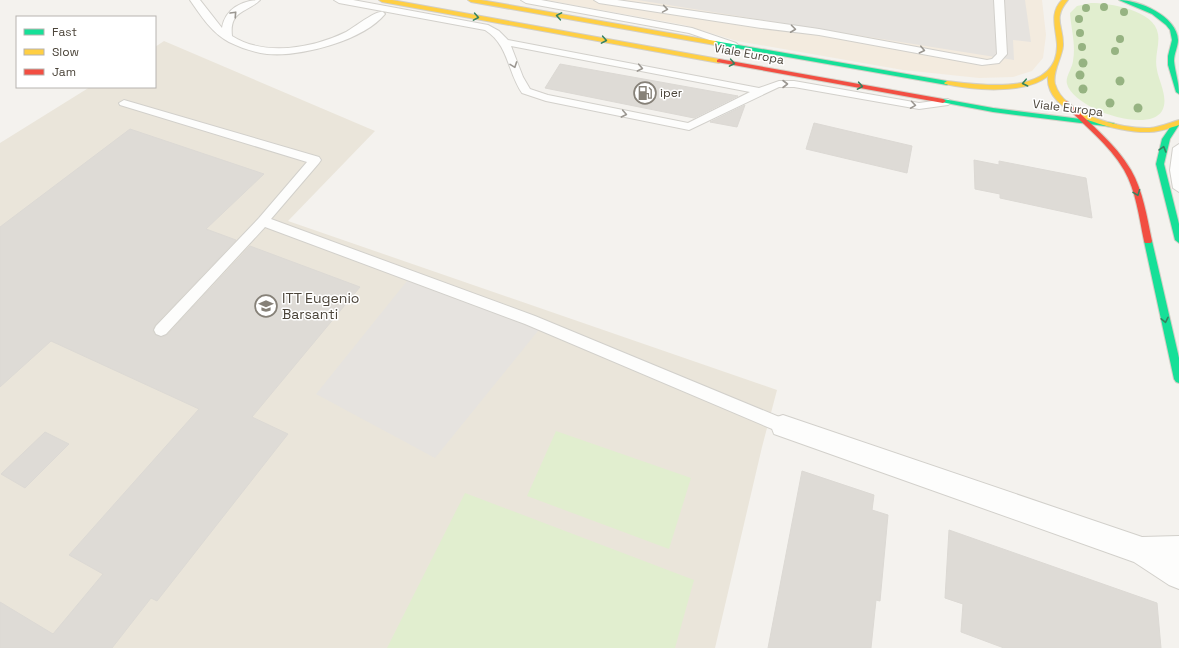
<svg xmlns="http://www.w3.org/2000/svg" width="1179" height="648" font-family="'Space Grotesk',sans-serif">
<rect width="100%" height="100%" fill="#f4f2ee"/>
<path fill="#f3ebdf" d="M546 0H1042L1046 35 1043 58 1032 71 1013 77 979 78 903 70 737 41 684 25Z"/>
<path fill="#eae5da" d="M164 41 375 131 288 221 777 390 762 447 715 648H0V143L90 87H155V47Z"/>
<path fill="#e1eecf" d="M1091 3C1109 3 1155 10 1158 34 1160 45 1154 56 1157 70 1159 82 1169 98 1162 111 1148 134 1074 109 1067 84 1065 77 1072 69 1073 61 1076 44 1071 29 1070 13L1077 6Z
M556 431 691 478 669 549 527 496Z
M465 493 694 580 675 648H387Z"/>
<path fill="#e6e3df" d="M637 0H1025L1031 42 1013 40 1014 60Z
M415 271 546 321 435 458 316 394Z"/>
<path fill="#dedbd6" stroke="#dcd9d4" d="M560 64 738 96 694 118 545 88Z
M745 105 737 127 710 122Z
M814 123 912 146 907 173 806 149Z
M130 129 264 174 206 229 236 240 155 325 153 331 155 335 162 337 167 335 250 246 360 287 252 417 288 434 157 601 151 598 112 648H0V602L53 634 103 574 69 555 199 409 51 341 0 387V227Z
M974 160 999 165V161L1086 178 1092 218 1000 198V194L975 189Z
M45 432 69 444 25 488 1 474Z
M802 471 874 495 872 510 888 515 880 601 876 600 871 648H768Z
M949 530 1157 603 1161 648H1004L961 632 963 604 945 598Z"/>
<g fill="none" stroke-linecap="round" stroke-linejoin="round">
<g stroke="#d2d0cb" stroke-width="2">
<path id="lane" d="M190 0H200L222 28C225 9 242 0 260 0 247 13 229 10 232 36 265 57 313 48 346 32 355 27 376 10 383 12L385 14C363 41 300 57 267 54 253 52 241 48 229 42 212 33 201 16 190 0Z
M334 0H353L488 25 499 31 508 40 759 88 779 81H794L919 103 948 99 953 102 948 105 919 109 794 87H779L689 130 546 101 522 93C507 71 509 45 485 30L339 3ZM511 46 750 92 688 123 548 95 530 89 523 77Z
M521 0H541L692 28 736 43 738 45 733 48 689 33 526 3Z
M594 0H617L819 29 987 60 992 59 997 54 994 0H1004L1007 54 999 63 982 65 819 35 761 28 599 3Z
M124 100 319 157 321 160 319 163 271 219 535 316 789 421 791 426 789 431 783 433 777 431 525 324 265 227 166 334 161 336 156 334 154 330 156 326 259 218 307 162 120 105 119 103Z
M1179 144V192L1173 188 1170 170 1173 148Z"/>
</g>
<g stroke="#d2d0cb" stroke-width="2">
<path id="street" d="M783 415 1142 537 1179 536V589L1169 585 1134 562 774 434 771 426 774 418Z"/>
</g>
<g stroke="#d3cfc5" stroke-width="2">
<path id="fast" d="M1119 0C1139 0 1177 16 1178 40 1178 47 1174 53 1174 61 1175 72 1179 82 1179 94L1176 92 1168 65V56L1172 40 1170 30 1166 25 1152 14Z
M715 41 947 81 950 83 947 85 713 44 712 43Z
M943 99 993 108 1113 123 1117 125 1113 127 993 112 941 102 940 101Z
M1173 123H1177L1179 125 1170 139 1164 164 1179 224V243L1175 240 1156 164 1162 139Z
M1148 238 1152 241 1179 358V383L1176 382 1174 379 1144 241Z"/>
</g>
<g stroke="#d3cfc5" stroke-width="2">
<path id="slow" d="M379 0H392L719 59 722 61 719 63 382 2Z
M468 0H481L715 41 718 43 715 45 471 2Z
M1062 0H1068C1052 19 1064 26 1063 46 1062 58 1052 72 1055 84 1064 115 1121 129 1150 128 1160 127 1169 123 1179 120V125C1170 128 1159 132 1149 132 1120 133 1044 115 1048 76 1025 95 972 90 945 84L944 83 947 81C980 85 1059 97 1057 44 1056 28 1049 13 1062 0Z"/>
</g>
<g stroke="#d3cfc5" stroke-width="2">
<path id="jam" d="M719 59 943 99 946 101 943 103 717 62V60Z
M1066 101 1068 102C1090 124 1115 143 1131 170 1143 191 1147 217 1152 241L1151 243H1145L1144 241C1139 217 1136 191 1124 170 1109 144 1084 126 1064 104L1063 103Z"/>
</g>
<use href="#lane" fill="#fdfdfc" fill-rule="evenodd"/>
<use href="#street" fill="#fdfdfc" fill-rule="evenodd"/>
<use href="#fast" fill="#16e098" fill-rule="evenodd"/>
<use href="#slow" fill="#ffcf43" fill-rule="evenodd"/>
<use href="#jam" fill="#f24e42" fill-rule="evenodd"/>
</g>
<g fill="#96b382">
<circle cx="1104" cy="7" r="4"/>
<circle cx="1086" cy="8" r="4"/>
<circle cx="1124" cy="12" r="4"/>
<circle cx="1079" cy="19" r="4"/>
<circle cx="1080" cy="33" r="4"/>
<circle cx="1120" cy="39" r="4"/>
<circle cx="1082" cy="47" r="4"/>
<circle cx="1115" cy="51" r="4"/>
<circle cx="1083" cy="63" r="4.5"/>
<circle cx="1080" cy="75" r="4.5"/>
<circle cx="1120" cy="81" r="4.5"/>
<circle cx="1083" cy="89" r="4.5"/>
<circle cx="1110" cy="103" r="4.5"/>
<circle cx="1138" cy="108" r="4.5"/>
</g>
<defs><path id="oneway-chevron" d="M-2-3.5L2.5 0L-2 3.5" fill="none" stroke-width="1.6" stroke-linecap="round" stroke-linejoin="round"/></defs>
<g stroke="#9b9791">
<use href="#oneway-chevron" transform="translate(665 9) rotate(9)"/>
<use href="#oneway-chevron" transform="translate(234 14) rotate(-47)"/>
<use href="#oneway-chevron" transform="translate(793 29) rotate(7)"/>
<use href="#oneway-chevron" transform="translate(922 50) rotate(13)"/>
<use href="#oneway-chevron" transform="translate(514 65) rotate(70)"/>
<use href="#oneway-chevron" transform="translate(640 68) rotate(11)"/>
<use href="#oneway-chevron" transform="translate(785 84)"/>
<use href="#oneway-chevron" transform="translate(913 105) rotate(8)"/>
<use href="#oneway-chevron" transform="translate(624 114) rotate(11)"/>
</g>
<g stroke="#36825f">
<use href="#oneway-chevron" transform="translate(559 16) rotate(-170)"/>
<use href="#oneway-chevron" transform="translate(476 17) rotate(10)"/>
<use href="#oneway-chevron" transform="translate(604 40) rotate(10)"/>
<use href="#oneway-chevron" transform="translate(732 63) rotate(10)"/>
<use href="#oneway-chevron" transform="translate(1025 83) rotate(168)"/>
<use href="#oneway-chevron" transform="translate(860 86) rotate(10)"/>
<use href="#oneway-chevron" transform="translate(1163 149) rotate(-74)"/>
<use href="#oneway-chevron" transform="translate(1137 193) rotate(69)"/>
<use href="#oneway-chevron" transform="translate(1165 320) rotate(78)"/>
</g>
<defs>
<g id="fuel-ring" transform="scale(1.15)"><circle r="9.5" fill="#fff" stroke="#868178" stroke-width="1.5"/><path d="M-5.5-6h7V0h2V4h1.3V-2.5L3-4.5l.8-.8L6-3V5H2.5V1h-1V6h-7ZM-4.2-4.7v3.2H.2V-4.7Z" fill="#868178"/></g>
<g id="school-ring" transform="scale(1.15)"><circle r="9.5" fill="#fff" stroke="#868178" stroke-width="1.5"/><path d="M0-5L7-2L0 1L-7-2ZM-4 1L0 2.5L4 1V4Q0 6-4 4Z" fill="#868178"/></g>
</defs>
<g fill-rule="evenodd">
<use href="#fuel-ring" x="645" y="93"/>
<use href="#school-ring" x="266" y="306"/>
</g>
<g text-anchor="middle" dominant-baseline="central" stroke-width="3" stroke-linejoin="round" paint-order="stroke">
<g font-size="12" fill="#4b4439" stroke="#fff">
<text transform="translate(749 54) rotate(10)">Viale Europa</text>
<text transform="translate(1068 108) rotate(7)">Viale Europa</text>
</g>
<g font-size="12" fill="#4b4439" stroke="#fff" text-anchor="start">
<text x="660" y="93">iper</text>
</g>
<g font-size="14" fill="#4b4439" stroke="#fff" text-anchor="start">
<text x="282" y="298">ITT Eugenio<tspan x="282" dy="16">Barsanti</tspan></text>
</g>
</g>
<rect x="16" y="16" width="140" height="72" fill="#ffffff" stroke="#b7b4b0"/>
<rect x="24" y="29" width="20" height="6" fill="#16e098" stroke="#b7b4b0"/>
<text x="52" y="36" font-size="12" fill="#4b4439">Fast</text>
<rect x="24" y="49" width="20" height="6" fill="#ffcf43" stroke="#b7b4b0"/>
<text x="52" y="56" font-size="12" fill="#4b4439">Slow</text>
<rect x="24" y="69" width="20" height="6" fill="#f24e42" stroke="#b7b4b0"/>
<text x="52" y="76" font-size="12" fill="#4b4439">Jam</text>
</svg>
